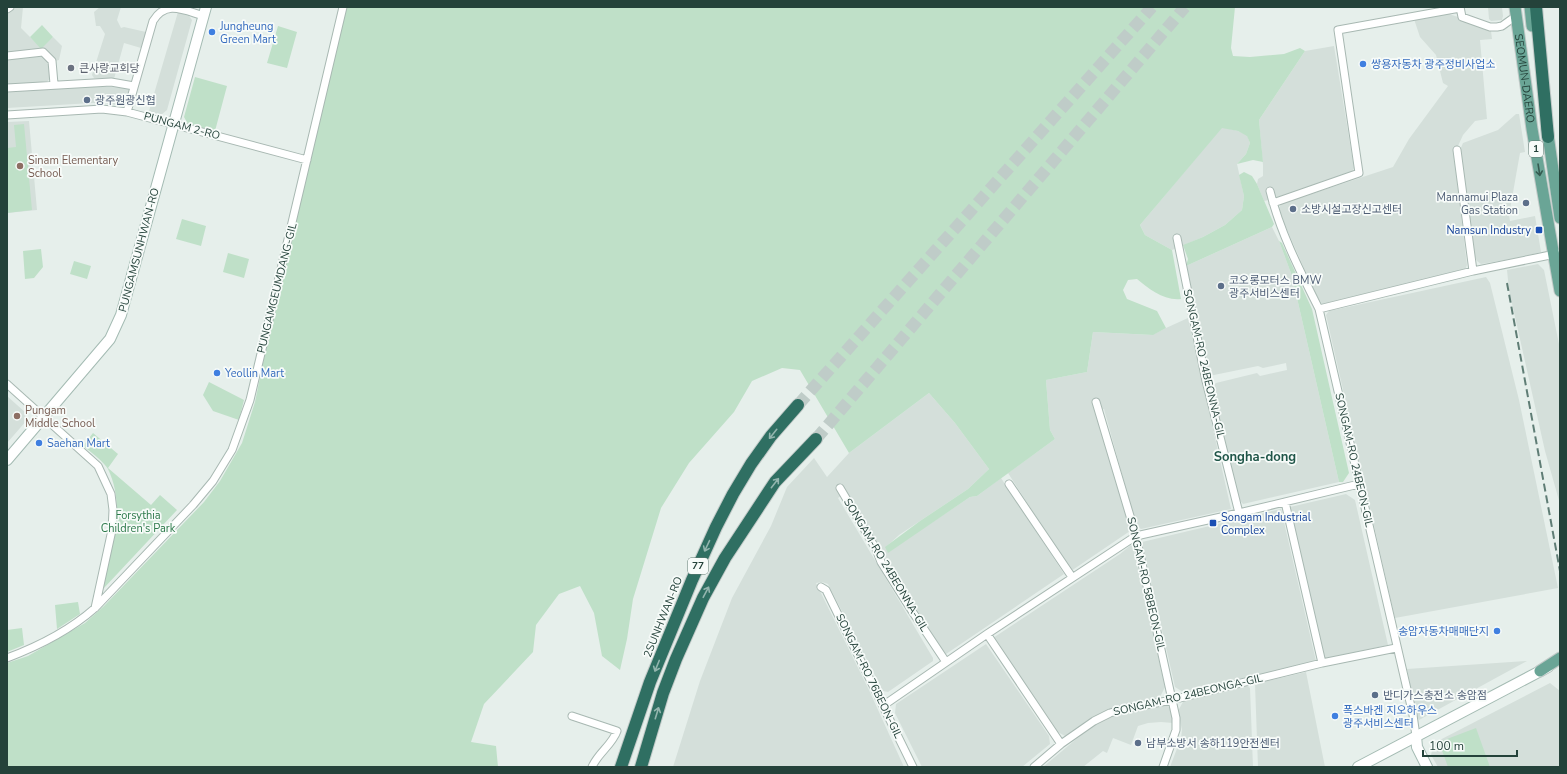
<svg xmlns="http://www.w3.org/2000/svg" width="1567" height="774" font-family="'Nunito Sans','Noto Sans KR',sans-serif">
<rect width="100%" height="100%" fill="#e6efeb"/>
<path fill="#d4dfda" d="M17 7H23L21 28 41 48 53 37 62 46 59 60 55 61 41 49 7 53V11Z
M100 7H121L117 20 121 28 124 27 146 32 141 48 124 43 114 79 94 78 92 75 105 34 100 26H96L94 12Z
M1488 7H1502L1503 16 1502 20 1491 21 1489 19Z
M178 12 189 16 192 20 167 110 161 115 149 111Z
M1449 14 1458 17 1459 20 1491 31 1492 39 1480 40 1487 119 1475 121 1463 135 1458 146 1453 147 1467 265 1465 270 1322 304 1315 293 1284 223 1279 208 1281 204 1393 167 1409 139 1448 86 1443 83 1436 55 1420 37 1414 19Z
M1334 46 1354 168 1351 174 1277 198 1264 201 1257 184 1258 179 1263 176V165L1259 120 1305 51Z
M43 55 50 62 51 77 47 82 7 85V59Z
M93 86 127 88 129 91 126 103 121 106 105 103H92L7 108V92Z
M1516 114H1519L1525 152 1520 153 1509 215 1510 221 1535 216 1541 252 1517 258 1481 264 1477 261 1473 253 1460 150 1463 143 1498 130Z
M29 121 37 210 7 213V122Z
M1222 127 1238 131 1247 135 1250 143 1246 154 1237 164 1244 196 1242 210 1225 225 1203 237 1172 250 1145 235 1140 225Z
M1272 227 1279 241 1292 276 1339 482 1243 504 1238 498 1212 386 1216 383 1257 373 1260 376 1287 370 1286 363 1263 368 1258 366 1209 376 1186 266Z
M1538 264 1544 270 1560 349V504L1545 451 1509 290 1507 270Z
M1486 277 1490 283 1519 400 1558 588 1395 618 1326 315 1329 311Z
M1188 318 1231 509 1141 529 1136 525 1104 409 1097 411 1130 531 1071 571 1008 473 1055 439 1050 430 1046 380 1087 372 1093 332 1152 335 1166 328Z
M929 393 955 423 989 469 968 489 899 535 886 547 888 552 970 497 977 496 1001 478 1064 574 946 654 944 653 880 551 845 493 838 498 933 658V661L888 692 883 691 828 584 822 582 816 583 869 690 904 767H673L700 681 732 598 771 526 787 487 814 458 827 477 849 453Z
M7 396 26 413 27 420 7 443Z
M1346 494 1355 500 1388 645 1323 659 1290 507Z
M1281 509 1316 661 1183 692 1175 687 1142 542Z
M1131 545 1133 547 1165 687 1160 697 1123 705 1100 713 1065 736 1056 731 993 638 1120 554Z
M986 644 1049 736 1050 744 1022 767H922L895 713 896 704Z
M1527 661 1419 720 1416 714 1407 669Z
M1306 672 1325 767H1258L1255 684Z
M1550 683 1560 691V767H1438L1431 755 1434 743Z
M1247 685 1250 688 1253 767H1170L1181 738 1182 730 1178 711 1184 700Z
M1162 704 1172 708 1173 723 1161 722 1148 723 1138 726 1131 745 1113 738 1107 753 1103 751 1083 767H1043L1093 725 1108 718Z"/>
<path fill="#bfe0c8" d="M347 7H1235L1231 48 1233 56 1250 57 1284 54 1300 48 1305 51 1259 120 1263 162 1253 160 1237 164 1246 154 1250 143 1247 136 1238 131 1222 128 1140 225 1145 235 1172 250 1181 299C1164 301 1149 289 1137 279L1128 280 1123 290 1127 299 1157 311 1166 328 1153 335 1093 332 1087 372 1046 380 1050 430 1055 439 977 496 970 497 888 553 885 547 920 521 968 489 989 469 955 423 929 393 849 453 800 370 782 368 752 381 734 412 689 463 661 508 633 599 627 639 620 670 602 656 594 613 580 586 559 594 536 625 533 652 484 704 471 742 496 746 498 767H7V663L28 656 85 623 104 606 204 502 220 481 242 443 255 402 263 363 335 55Z
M42 25 53 37 41 49 30 37Z
M278 26 297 32 287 68 267 63Z
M195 77 227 86 215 131 188 124 184 117Z
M24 124 32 210 7 213V148L16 147 14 125Z
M1244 172 1252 176 1257 184 1274 224 1272 227 1186 266 1188 259 1183 245 1203 237 1225 225 1242 210 1244 196 1239 175Z
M182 219 206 226 201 246 176 239Z
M1279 241 1282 243 1312 309 1349 473 1343 482H1339L1292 276Z
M41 249 43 267 34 278 25 279 23 251Z
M228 253 249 259 244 278 223 272Z
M74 261 91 266 87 279 70 274Z
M209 382 244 400 239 420 213 411 203 395Z
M93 433 118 454 108 468 151 505 160 495 177 510 104 588 103 585C112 547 126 506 108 469 104 462 90 451 83 446Z
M78 602 80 614 57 629 55 605Z
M22 628 24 645 7 652V630Z
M1476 728 1490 767H1448L1439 742Z"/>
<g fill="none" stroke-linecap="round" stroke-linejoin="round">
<path stroke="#bfccc8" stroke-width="12" stroke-dasharray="12 6" stroke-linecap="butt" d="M798 405 1152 7
M816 439 1185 7"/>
<g stroke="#a8b8b2" stroke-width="9">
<path id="street" d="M1460 7 1462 17 1490 27H1497L1502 26 1516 16
M7 9 10 7
M7 56 43 52 52 61 54 84
M7 88 111 82 134 86
M127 112 153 21C166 0 183 10 204 16
M7 115 102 109 127 112 307 160
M1457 150 1473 271
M1270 191C1280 232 1300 271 1319 309L1413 715 1416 736
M1273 203 1359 173 1338 30 1460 8
M1177 238 1206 381 1239 513
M1319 309 1473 271 1560 253
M7 384 98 466 111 494 113 510 112 530 95 608
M1096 402 1136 536 1176 718V730L1163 767
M1009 484 1072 577
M840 488 876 549 881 562 912 611 946 662
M1285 502 1322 663
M821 587 826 590 913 767
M987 634 1061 744
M7 658C39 646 69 631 95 608L193 505 213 481 232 450 250 400 343 7
M884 705 987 634 1136 536 1239 513 1359 484
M572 716 617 731C612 745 598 753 592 767
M1034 767 1061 744 1094 721 1110 713 1124 709 1172 700 1322 663 1396 648"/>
</g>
<g stroke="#a4bbb3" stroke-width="12">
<path id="secondary" d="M7 460 110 339 121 315 206 7
M1416 736 1417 747 1427 767
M1358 767 1548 667"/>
</g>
<g stroke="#c2cac8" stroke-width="13">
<g id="primary">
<path id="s1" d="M1515 7 1532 129 1560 291"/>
<path d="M1530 7 1532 26"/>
<path d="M1547 128 1560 218"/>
<path d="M1540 671 1560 658"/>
</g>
</g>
<g stroke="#c2cac8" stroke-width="14">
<path id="highway" d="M1536 7 1548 137
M621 767 650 682 692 580 716 527 733 494 751 464 771 436 798 405
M641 767 663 693 676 659 703 598 725 558 775 482 816 439"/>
</g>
<use href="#street" stroke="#fff" stroke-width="7"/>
<use href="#secondary" stroke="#fff" stroke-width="10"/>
<use href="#primary" stroke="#6aa596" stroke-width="11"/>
<use href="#highway" stroke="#2f6f62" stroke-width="12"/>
<path stroke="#5f7d75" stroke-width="2" stroke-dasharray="8 4" stroke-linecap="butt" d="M1507 283 1560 571"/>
</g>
<defs><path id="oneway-shaft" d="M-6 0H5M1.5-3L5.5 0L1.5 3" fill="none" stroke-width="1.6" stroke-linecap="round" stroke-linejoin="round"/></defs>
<use stroke="#365b51" href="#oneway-shaft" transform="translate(1539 170) rotate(81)"/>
<g stroke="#93b5ae">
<use href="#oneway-shaft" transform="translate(773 434) rotate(129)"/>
<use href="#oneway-shaft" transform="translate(775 483) rotate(-52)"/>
<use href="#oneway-shaft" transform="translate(707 546) rotate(115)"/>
<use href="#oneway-shaft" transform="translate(706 592) rotate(-62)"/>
<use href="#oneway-shaft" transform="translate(657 666) rotate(112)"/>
<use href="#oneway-shaft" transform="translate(657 713) rotate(-73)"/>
</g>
<g fill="#3f7fe0" stroke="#f7fbf9" stroke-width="1.5">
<circle cx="212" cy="32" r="4"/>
<circle cx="1363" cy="64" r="4"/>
<circle cx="217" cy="373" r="4"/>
<circle cx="39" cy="443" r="4"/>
<circle cx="1497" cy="631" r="4"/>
<circle cx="1335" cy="716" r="4"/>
</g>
<circle fill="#6b7280" stroke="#f7fbf9" stroke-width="1.5" cx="71" cy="68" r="4"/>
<g fill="#5c6f8a" stroke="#f7fbf9" stroke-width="1.5">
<circle cx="87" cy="100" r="4"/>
<circle cx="1526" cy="203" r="4"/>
<circle cx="1293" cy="209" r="4"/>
<circle cx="1221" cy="286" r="4"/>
<circle cx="1375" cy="695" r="4"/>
<circle cx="1138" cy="743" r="4"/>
</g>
<g fill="#8d6e63" stroke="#f7fbf9" stroke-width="1.5">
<circle cx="20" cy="166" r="4"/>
<circle cx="17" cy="416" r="4"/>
</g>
<g fill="#1a4fb4" stroke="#f7fbf9" stroke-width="1.5">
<rect x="1535" y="226" width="8" height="8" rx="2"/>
<rect x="1209" y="519" width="8" height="8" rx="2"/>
</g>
<g text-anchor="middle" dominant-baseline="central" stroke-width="3.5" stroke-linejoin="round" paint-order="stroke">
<g fill="#f7fbf9" stroke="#637a73" stroke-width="1">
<rect x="1529" y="141" width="14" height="16" rx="3"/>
<rect x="688" y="558" width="20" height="16" rx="3"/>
</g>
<g font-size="10" font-weight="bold" fill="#24423a">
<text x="1536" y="149">1</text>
<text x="698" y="566">77</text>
</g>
<g font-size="11" fill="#366cbe" stroke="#f7fbf9" text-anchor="start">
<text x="220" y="26">Jungheung<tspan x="220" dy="13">Green Mart</tspan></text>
<text x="1371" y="64">쌍용자동차 광주정비사업소</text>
<text x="225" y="373">Yeollin Mart</text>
<text x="47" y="443">Saehan Mart</text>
<text x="1489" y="631" text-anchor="end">송암자동차매매단지</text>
<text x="1343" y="710">폭스바겐 지오하우스<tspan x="1343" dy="13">광주서비스센터</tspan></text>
</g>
<g font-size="11" fill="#5b616d" stroke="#f7fbf9" text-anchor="start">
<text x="79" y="68">큰사랑교회당</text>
</g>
<g font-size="11" fill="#24423a" stroke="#f7fbf9">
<text stroke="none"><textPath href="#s1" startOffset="72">SEOMUN-DAERO</textPath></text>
<text transform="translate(182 126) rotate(15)">PUNGAM 2-RO</text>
<text transform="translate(139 250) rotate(-75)">PUNGAMSUNHWAN-RO</text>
<text transform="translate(277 288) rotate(-76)">PUNGAMGEUMDANG-GIL</text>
<text transform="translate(1204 364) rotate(77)">SONGAM-RO 24BEONNA-GIL</text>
<text transform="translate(1354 460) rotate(77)">SONGAM-RO 24BEON-GIL</text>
<text transform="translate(886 565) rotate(59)">SONGAM-RO 24BEONNA-GIL</text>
<text transform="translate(1146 584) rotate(77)">SONGAM-RO 58BEON-GIL</text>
<text transform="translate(663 617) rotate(-68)">2SUNHWAN-RO</text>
<text transform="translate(869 676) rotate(64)">SONGAM-RO 76BEON-GIL</text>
<text transform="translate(1188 695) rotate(-13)">SONGAM-RO 24BEONGA-GIL</text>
</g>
<g font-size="11" fill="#4e5e75" stroke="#f7fbf9" text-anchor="start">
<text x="95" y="100">광주원광신협</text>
<text x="1518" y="197" text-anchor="end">Mannamui Plaza<tspan x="1518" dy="13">Gas Station</tspan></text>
<text x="1301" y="209">소방시설고장신고센터</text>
<text x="1229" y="280">코오롱모터스 BMW<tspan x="1229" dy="13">광주서비스센터</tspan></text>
<text x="1383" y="695">반디가스충전소 송암점</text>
<text x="1146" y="743">남부소방서 송하119안전센터</text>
</g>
<g font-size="11" fill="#785e54" stroke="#f7fbf9" text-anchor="start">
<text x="28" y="160">Sinam Elementary<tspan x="28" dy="13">School</tspan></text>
<text x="25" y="410">Pungam<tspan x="25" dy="13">Middle School</tspan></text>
</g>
<g font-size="11" fill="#164399" stroke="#f7fbf9" text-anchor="end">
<text x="1531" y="230">Namsun Industry</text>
<text x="1221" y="517" text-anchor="start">Songam Industrial<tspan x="1221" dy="13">Complex</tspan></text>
</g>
<g font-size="11" fill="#2d7a4b" stroke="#f7fbf9">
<text x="138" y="515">Forsythia<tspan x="138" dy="13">Children's Park</tspan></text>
</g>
<g font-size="13" font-weight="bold" fill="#1f5548" stroke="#f7fbf9">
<text x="1255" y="457">Songha-dong</text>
</g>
</g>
<rect width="1567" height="774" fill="none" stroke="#24423a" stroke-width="16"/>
<path d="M1423 750v6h94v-6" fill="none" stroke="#24423a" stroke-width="2"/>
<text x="1429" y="750" font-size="12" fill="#24423a" stroke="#f7fbf9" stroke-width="3" paint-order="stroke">100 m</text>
</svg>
